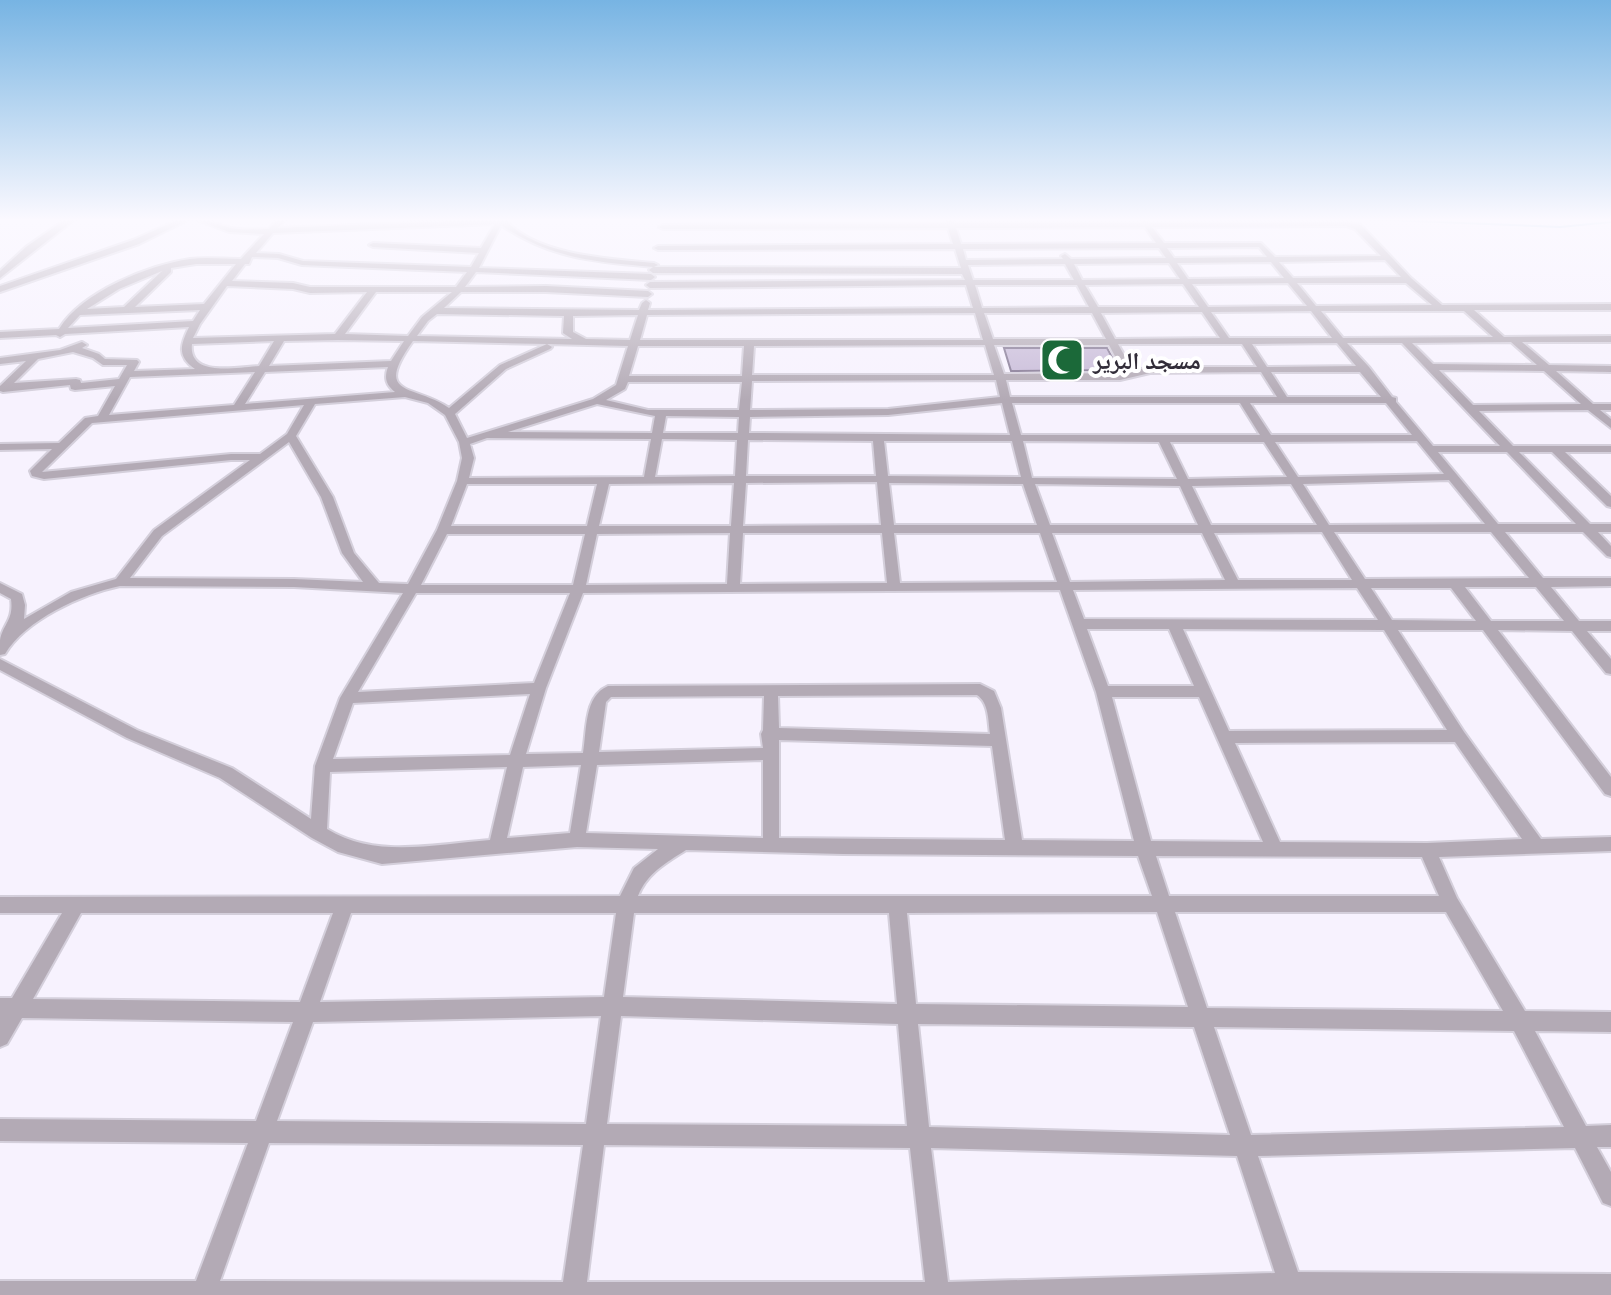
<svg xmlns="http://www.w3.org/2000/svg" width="1611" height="1295" font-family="'Space Grotesk','Noto Naskh Arabic',sans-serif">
<rect width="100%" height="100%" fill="#f7f2fe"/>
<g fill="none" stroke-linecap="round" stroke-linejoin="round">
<path stroke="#6fb5db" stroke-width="2" d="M1364 219 1560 227 1611 222"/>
</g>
<path fill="#c8bbd8" stroke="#847893" stroke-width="2" d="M1004 348H1107L1119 370 1011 371Z"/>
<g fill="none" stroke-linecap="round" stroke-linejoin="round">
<g stroke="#d4cfdb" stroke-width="4">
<path id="minor" d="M66 219H75L0 278V271L26 247Z
M180 219H190L139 244 0 292V286L133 240Z
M194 219C207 219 216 224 227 227 241 231 255 229 269 229L278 219H286L278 228 505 219C534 255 610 259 654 263L658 265 654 267C596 262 551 259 501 225L479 268 651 274 655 277 651 280 476 272 465 287 546 286 648 291 652 294 648 297 546 292H461L444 308 639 310 642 303 646 300 650 303 648 310 973 308 966 285 650 288 646 285 650 282 965 280 962 274 653 273 649 270 653 267 961 268 955 249 658 250 654 248 658 246 953 244 948 228 663 229 659 227 663 225 947 223 945 219H953L954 223H1142L1139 219H1147L1149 223 1346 222 1361 225 1411 278 1442 305 1611 304V310H1474L1504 337 1611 336V342H1522L1549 365 1611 366V372L1556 371 1593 404H1611V410H1600L1611 419V428L1588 410 1479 411 1513 446H1611V452H1565L1611 496V507L1607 506 1552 452H1519L1590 524H1611V532H1598L1611 546V557L1607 556 1583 532H1505L1543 578H1611V586L1551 587 1579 621H1611V631H1587L1611 659V674L1606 673 1572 631 1498 630 1611 777V796L1605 794 1483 630H1398L1464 732 1541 839 1611 837V851L1439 857 1457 898 1525 1011 1611 1012V1032L1535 1031 1586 1126 1611 1125V1147H1597L1611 1172V1206L1603 1203 1575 1148 1258 1156 1298 1272 1611 1274V1295H0V1281H196L248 1143 0 1141V1119L256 1121 293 1022 22 1018 7 1044 0 1047V998H12L62 913H0V897L620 896 634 868 658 849 577 847 382 864 338 852 312 838 220 778 127 738 0 670V659L137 730 232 768 311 819 315 766 340 698 403 593 294 587 120 586C82 594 25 620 5 654L0 655C0 650 0 645 0 640 3 624 14 620 11 599L0 593V583L22 594 25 605 24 619 71 592 116 579 154 530 250 460H231L44 479 32 476 30 471 52 449 0 450V444L59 443 85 418 98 416 115 386 75 390 71 389 70 385 3 392 0 391V386L26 361 0 364V358L60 350 82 342 87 345 82 348 99 354 105 359 137 360 139 362 134 371 195 369C176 356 181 344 189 327L65 334 60 337 56 335 0 338V332L59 329C82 292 148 265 190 259 207 257 224 259 241 259L264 234 229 232ZM495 224 481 248 373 243 369 245 373 247 479 253 471 267 303 261 279 254 256 253 273 233ZM1346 226 1355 229 1381 256 1275 257 1261 243H1164L1152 227ZM1145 227 1156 243 961 244 956 228ZM1259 247 1267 257 1174 258 1167 248ZM1159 248 1166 258 1071 259 1065 254 1061 256 1063 259 966 260 963 249ZM252 257 278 258 302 265 467 272 456 287H310L293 283 232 281 245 264H249ZM1385 260 1401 277 1293 278 1279 262ZM1271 262 1284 278 1188 279 1177 263ZM1169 263 1180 279 1082 280 1074 264ZM196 264H236L204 304 135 307 171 272V268ZM1065 264 1074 280H973L968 265ZM162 271 124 307 87 309 119 289ZM1288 283 1307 306 1208 307 1192 284ZM1297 283H1406L1432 305 1316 306ZM1183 284 1199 307H1098L1085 285ZM975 285H1077L1089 307 982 308ZM227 286 293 289 310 293 367 292 335 334 193 338 200 324ZM376 292H452L422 317 408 336 345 334ZM200 310 193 321 68 328 80 315ZM1311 311 1332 338H1229L1211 312ZM1321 311H1464L1493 337 1343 338ZM1202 312 1220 338 1115 339 1101 313ZM975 313 983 340H640L647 315ZM984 313H1092L1106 339H993ZM437 314 564 316 563 333 572 339 417 336 428 321ZM638 315 630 340 586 339 573 332V316ZM338 340 404 341 391 361 269 366 284 341ZM274 341 259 366C237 367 188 378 192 344ZM413 341 547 344 500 365 449 408C414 384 372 398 413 341ZM1511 342 1537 365 1433 364 1412 343ZM1337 343 1356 366 1267 367 1252 344ZM1347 343H1402L1500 446H1433L1396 402V398L1392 397 1369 367ZM547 344 628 346 616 385 593 399 467 438 455 414 506 369 550 349 552 347ZM1118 344H1242L1257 367H1150L1133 371ZM985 345 994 375H752L754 346ZM994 345H1109L1124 373 1004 374ZM638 346H744L742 376H629ZM73 352 93 358 103 365H127L119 379 81 383 80 380 76 379 14 383 38 359ZM388 367C384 378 386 385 395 392L245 404 265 372ZM1439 370 1544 371 1581 404 1473 405ZM255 372 234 405 109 415 130 377ZM1261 372 1277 397H1010L1006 380H1120L1150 373ZM1271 372H1360L1381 397H1287ZM996 380 1000 397 888 409 750 410 752 381ZM628 382H742L739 410H648L606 400 625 389ZM405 397 428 403 445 415 459 442 462 458 457 481 437 530 408 584 379 583 354 553 333 497 296 436 315 404ZM1002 403 1010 435 749 433 750 417 888 415ZM1012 403H1240L1260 435H1021ZM1250 403H1386L1412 435H1271ZM597 404 655 416 652 433 508 432ZM304 405 287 434 260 454H231L42 472 92 423ZM666 416 739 417 738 433H663ZM487 438 651 439 644 477 469 478 474 458 470 444ZM662 439 737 440 735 476 655 477ZM748 440 873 441 876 476H746ZM884 441H1012L1021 477 888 476ZM1023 441 1159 442 1177 479 1032 478ZM1417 441 1444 474 1298 477 1275 442ZM289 442 321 497 342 553 363 582 294 579 130 578 162 536ZM1170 442H1264L1287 477 1188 479ZM1438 452H1507L1576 524H1498ZM1449 480 1485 524 1329 525 1303 484ZM877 482 881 525 743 526 746 483ZM734 483 731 526H599L609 484ZM889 483 1023 484 1037 525H894ZM467 484H597L587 526H451ZM1035 484 1180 486 1198 525H1050ZM1291 484 1317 525H1211L1192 486ZM1322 532 1352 580H1238L1214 533ZM1334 532H1491L1529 578 1365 579ZM730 533 727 584 586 585 597 534ZM743 533H882L887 583 740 584ZM894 533H1040L1057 582 900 583ZM1052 533H1202L1225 580 1070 582ZM447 534H585L573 585H421ZM1465 587H1536L1564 621H1491ZM1357 588 1378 620 1084 619 1073 590ZM1371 588H1451L1476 621 1392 620ZM1060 590 1096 692 1134 841 1022 840 1001 708 994 691 980 684 608 686C584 696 587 730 583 753L526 754 546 688 583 593ZM416 593H570L534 683 358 692ZM1087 629H1169L1194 686H1108ZM1183 629 1384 630 1447 730 1229 731ZM530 694 510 755 333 759 353 703ZM977 695C989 703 988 720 990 734L779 728 778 696ZM764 696 763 730 761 734 763 748 599 752 606 702 611 697ZM1112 697H1199L1263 842 1151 841ZM779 740 992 746 1005 840 779 838ZM1455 742 1522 839 1427 843 1280 842 1235 743ZM763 760V838L586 833 597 765ZM581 765 570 833 507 838 523 767ZM507 767 490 840C436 844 375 859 327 829L330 772ZM686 850 843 854 1138 856 1152 896H638C647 873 666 863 686 850ZM1156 856 1422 857 1439 896H1169ZM1157 912 1188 1007 916 1004 907 913ZM1175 912H1446L1503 1011 1207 1008ZM81 913H333L300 1002 33 999ZM351 913H616L604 997 320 1002ZM634 913H889L897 1004 623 997ZM601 1016 586 1124 277 1121 313 1022ZM621 1016 898 1024 907 1126 607 1124ZM918 1024 1194 1027 1230 1135 929 1127ZM1214 1027 1514 1031 1564 1127 1251 1135ZM269 1143 583 1145 563 1282 220 1281ZM604 1145 910 1148 925 1282H587ZM931 1148 1237 1156 1275 1273 948 1282Z"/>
</g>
<use href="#minor" fill="#b3aab5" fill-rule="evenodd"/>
</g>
<linearGradient id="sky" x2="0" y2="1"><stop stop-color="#77b4e3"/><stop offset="0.55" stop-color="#fbf9ff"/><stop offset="1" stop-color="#fbf9ff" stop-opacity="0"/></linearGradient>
<rect width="1611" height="400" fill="url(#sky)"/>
<defs>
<g id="mosque-square" transform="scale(2.3)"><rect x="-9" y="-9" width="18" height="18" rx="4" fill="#1b6939" stroke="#fff"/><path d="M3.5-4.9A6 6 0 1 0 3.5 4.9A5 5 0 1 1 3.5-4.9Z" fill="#fff"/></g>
</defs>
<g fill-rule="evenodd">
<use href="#mosque-square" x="1062" y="360"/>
</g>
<g text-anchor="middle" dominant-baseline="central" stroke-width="8" stroke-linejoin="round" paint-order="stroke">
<g font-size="24" font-weight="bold" fill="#322d39" stroke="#fff" text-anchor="start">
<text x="1093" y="360">مسجد البرير</text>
</g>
</g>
</svg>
